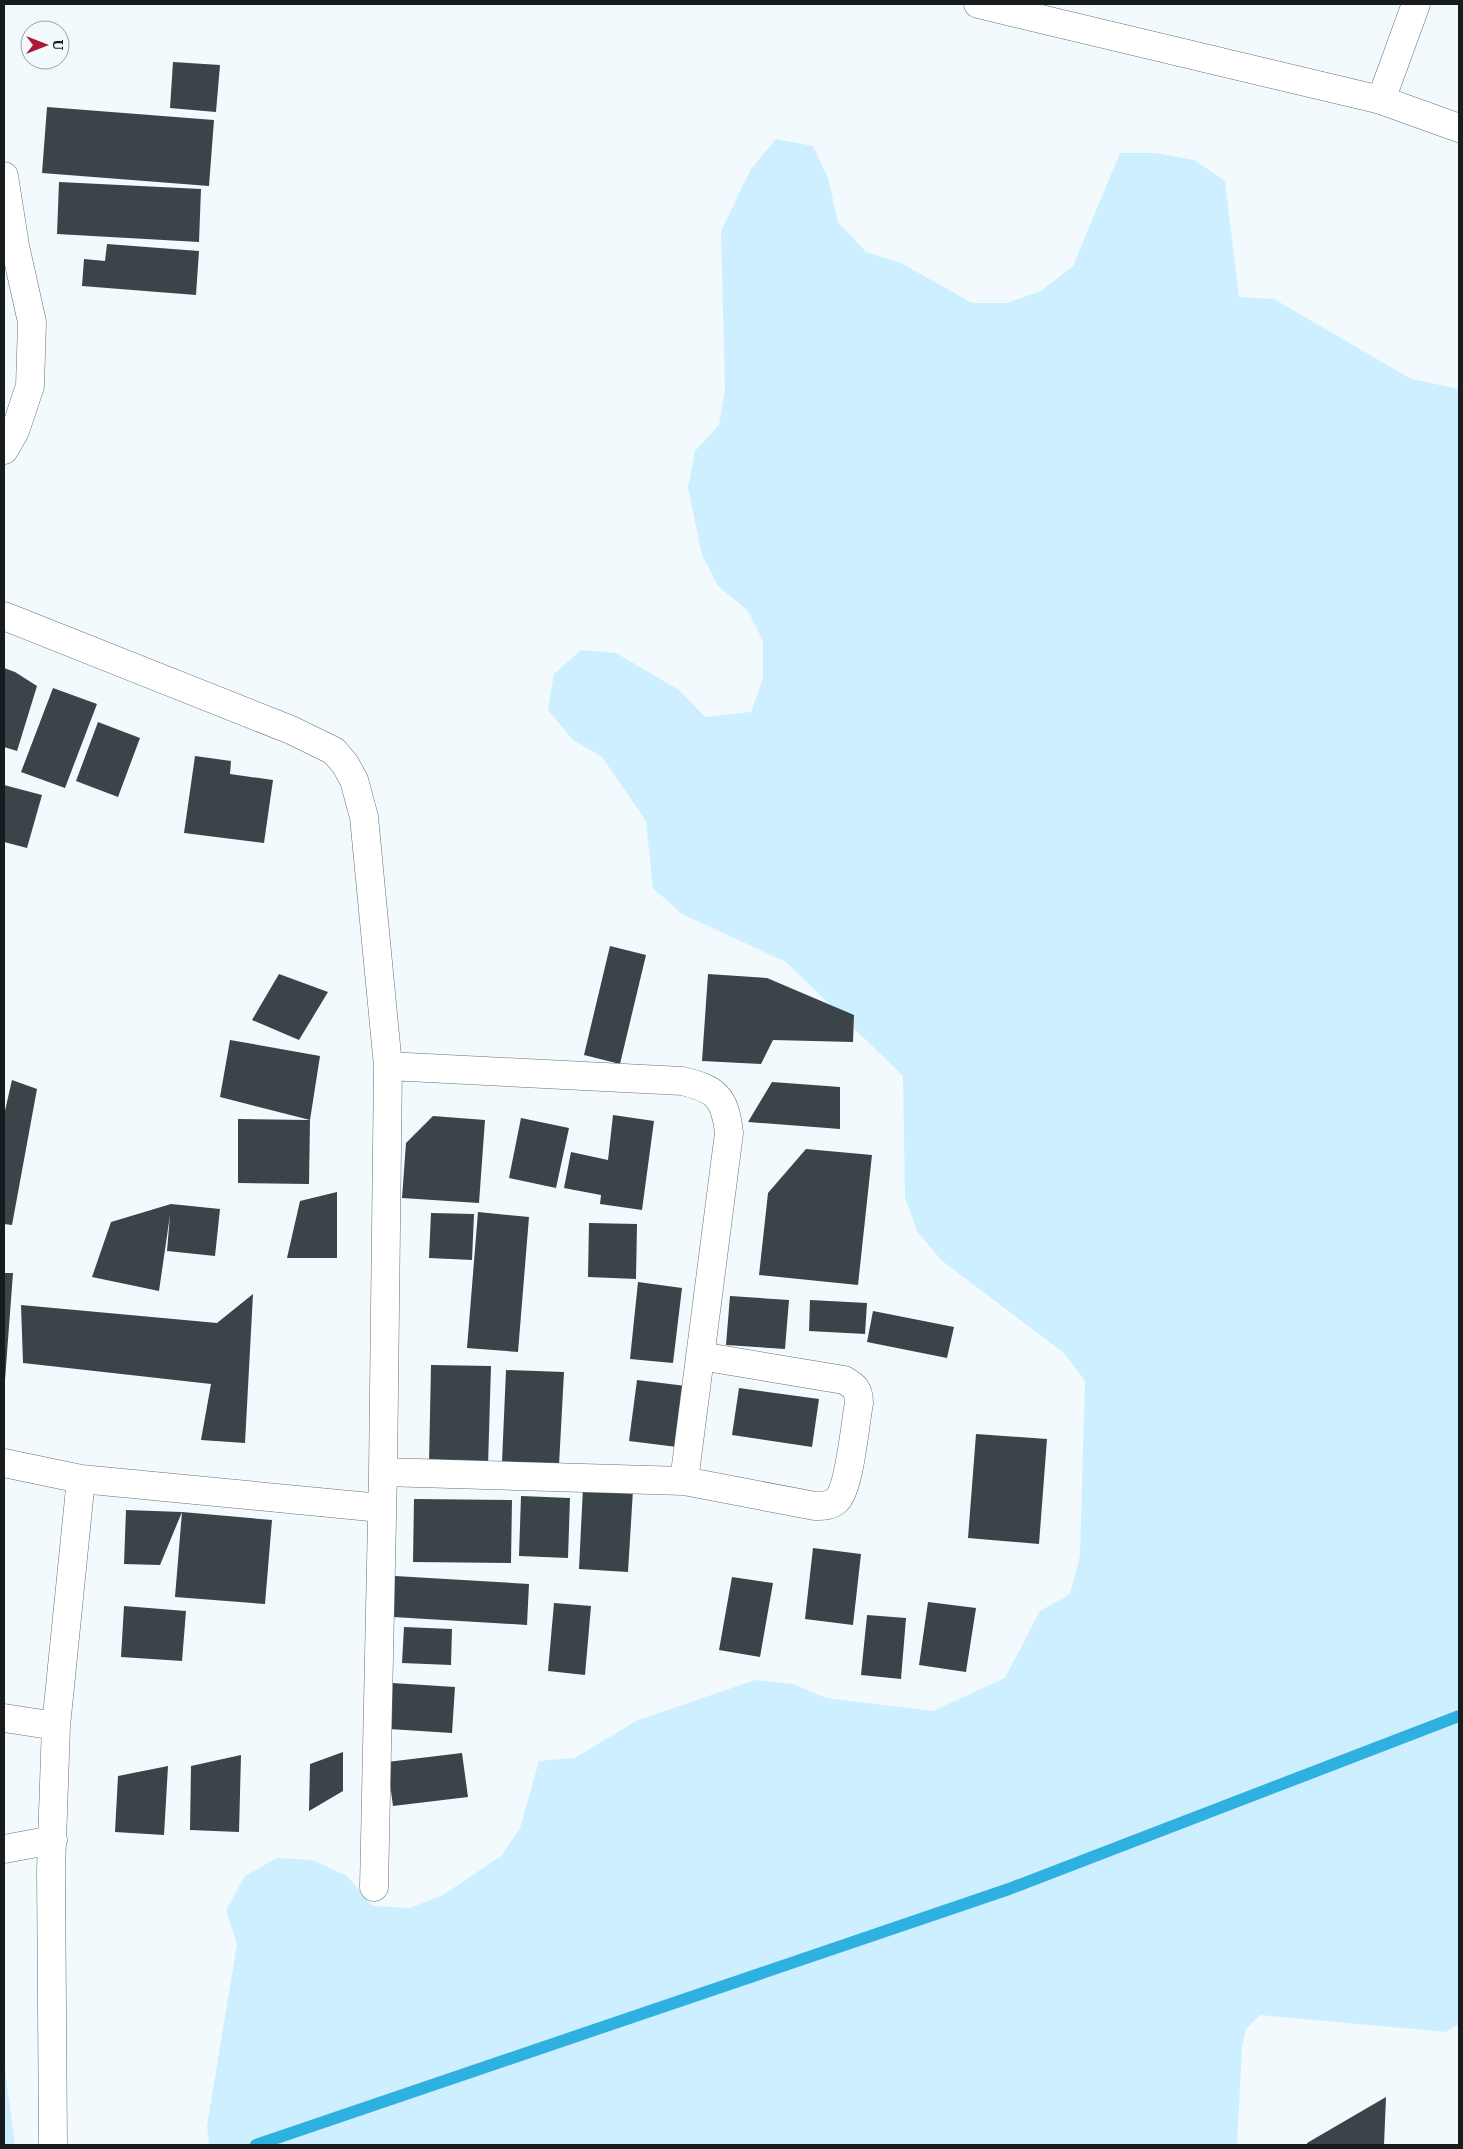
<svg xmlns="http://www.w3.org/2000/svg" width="1463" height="2149" font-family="'IBM Plex Serif',serif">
<rect width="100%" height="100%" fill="#f3fafe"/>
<path fill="#cdefff" d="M776 139 813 146 828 178 838 222 866 252 901 263 972 303H1007L1041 291 1073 266 1120 153H1157L1194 160 1225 181 1239 297 1274 299 1411 379 1459 389V2024L1446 2032 1260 2015 1246 2029 1242 2047 1237 2145H209L207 2126 237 1944 226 1910 245 1876 277 1858 312 1860 347 1876 373 1906 410 1908 443 1895 501 1856 520 1828 539 1761 575 1758 636 1721 755 1680 793 1684 826 1698 933 1711 1005 1678 1040 1611 1070 1594 1080 1556 1085 1381 1064 1353 941 1260 917 1231 905 1198 903 1076 786 962 682 914 653 888 646 821 602 757 573 740 548 710 554 674 581 650 616 653 679 690 705 717 751 712 763 678V641L748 611 718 586 702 555 688 488 695 451 719 425 725 389 721 231 751 169Z
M4 2062 15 2145H4Z"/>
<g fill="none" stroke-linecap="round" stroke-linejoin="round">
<path stroke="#2eb1e0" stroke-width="12" d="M256 2145 1009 1889 1459 1716"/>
</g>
<path fill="#3b4449" d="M173 62 220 65 216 112 170 108Z
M47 107 214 120 209 186 42 173Z
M59 182 201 189 199 242 57 234Z
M107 244 199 251 196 295 82 286 84 259 105 261Z
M4 668 15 672 37 686 17 751 4 747Z
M53 688 97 704 65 788 21 772Z
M98 722 140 738 118 797 76 781Z
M195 756 231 761 230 774 273 780 264 843 184 833Z
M4 785 42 795 27 848 4 842Z
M610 946 646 955 620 1064 584 1055Z
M279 974 328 992 299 1040 252 1020Z
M708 974 767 978 854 1015 853 1042 773 1040 761 1064 702 1061Z
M230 1040 320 1056 310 1120 309 1184 238 1183V1119L310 1120 220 1097Z
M12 1080 37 1089 12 1225 4 1224V1115Z
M772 1082 840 1087V1129L748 1122Z
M613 1115 654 1121 642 1210 600 1204 601 1195 564 1188 571 1152 608 1160Z
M433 1116 485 1120 479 1203 402 1198 406 1143Z
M521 1118 569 1128 556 1188 509 1178Z
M806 1149 872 1155 858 1285 759 1275 768 1193Z
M337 1192V1258H287L300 1201Z
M171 1204 220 1209 215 1256 167 1251 170 1215 159 1291 92 1277 111 1222Z
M478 1212 529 1217 518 1352 467 1348Z
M431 1213 474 1214 472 1260 429 1258Z
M589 1223 637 1224 636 1279 588 1277Z
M4 1273H13L5 1380H4Z
M638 1282 682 1288 673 1363 630 1359Z
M253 1294 245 1443 201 1440 211 1384 23 1363 21 1305 217 1323Z
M730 1296 789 1300 785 1349 726 1345Z
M810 1300 867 1303 865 1334 809 1331Z
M873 1311 954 1327 947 1358 867 1342Z
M431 1365 491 1366 488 1466 429 1464Z
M506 1370 564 1372 559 1465 502 1462Z
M637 1380 686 1386 677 1447 629 1441Z
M739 1388 819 1399 812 1447 732 1435Z
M976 1434 1047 1439 1039 1544 968 1538Z
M583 1487 633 1490 628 1572 579 1569Z
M521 1496 570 1498 568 1558 519 1556Z
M414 1499 512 1500 511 1563 413 1562Z
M126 1510 182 1512 160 1565 124 1564Z
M182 1512 272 1520 265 1604 175 1597Z
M813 1548 861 1554 853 1625 805 1619Z
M395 1576 529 1584 527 1625 393 1617Z
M732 1577 773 1583 760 1657 719 1650Z
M928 1602 976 1608 966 1672 919 1665Z
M554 1603 591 1606 585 1675 548 1671Z
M124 1606 186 1611 182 1661 121 1657Z
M867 1615 906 1618 901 1679 861 1675Z
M404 1627 452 1629 451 1665 402 1663Z
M392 1683 455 1687 452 1733 389 1729Z
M343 1752V1791L309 1811 310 1764Z
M462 1753 468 1797 393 1806 387 1762Z
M241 1755 239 1832 190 1830 191 1766Z
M168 1766 164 1835 115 1832 118 1776Z
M1386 2097 1384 2145H1307V2143Z"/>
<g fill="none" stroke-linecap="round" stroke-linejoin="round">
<g stroke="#667176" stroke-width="29">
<path id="street" d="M1381 100 1416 4
M4 176 15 246 32 322 30 386 15 431 4 450
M4 616 291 730 334 751 345 764 354 780 364 817 388 1066 383 1472 374 1887
M388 1066 682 1081C716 1089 725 1097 729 1133L684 1481
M4 1463 81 1479 381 1508
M383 1472 684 1481 815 1506C823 1506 831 1506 837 1500 850 1487 855 1423 859 1403 859 1390 855 1386 844 1380L700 1356
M4 1718 56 1726
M4 1849 53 1840
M53 2145 51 1870 56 1726 81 1479"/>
</g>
<g stroke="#667176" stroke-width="29">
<path id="secondary" d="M978 4 1381 100 1459 128"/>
</g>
<use href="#street" stroke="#fff" stroke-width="28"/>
<use href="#secondary" stroke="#fff" stroke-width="28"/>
</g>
<rect width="1463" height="2149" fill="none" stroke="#171c1e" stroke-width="10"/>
<g transform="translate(45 45) rotate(90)"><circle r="24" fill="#f3fafe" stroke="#9ba1a4"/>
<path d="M0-4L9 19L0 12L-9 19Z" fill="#ad1835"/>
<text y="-8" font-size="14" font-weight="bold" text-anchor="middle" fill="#171c1e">U</text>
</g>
</svg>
